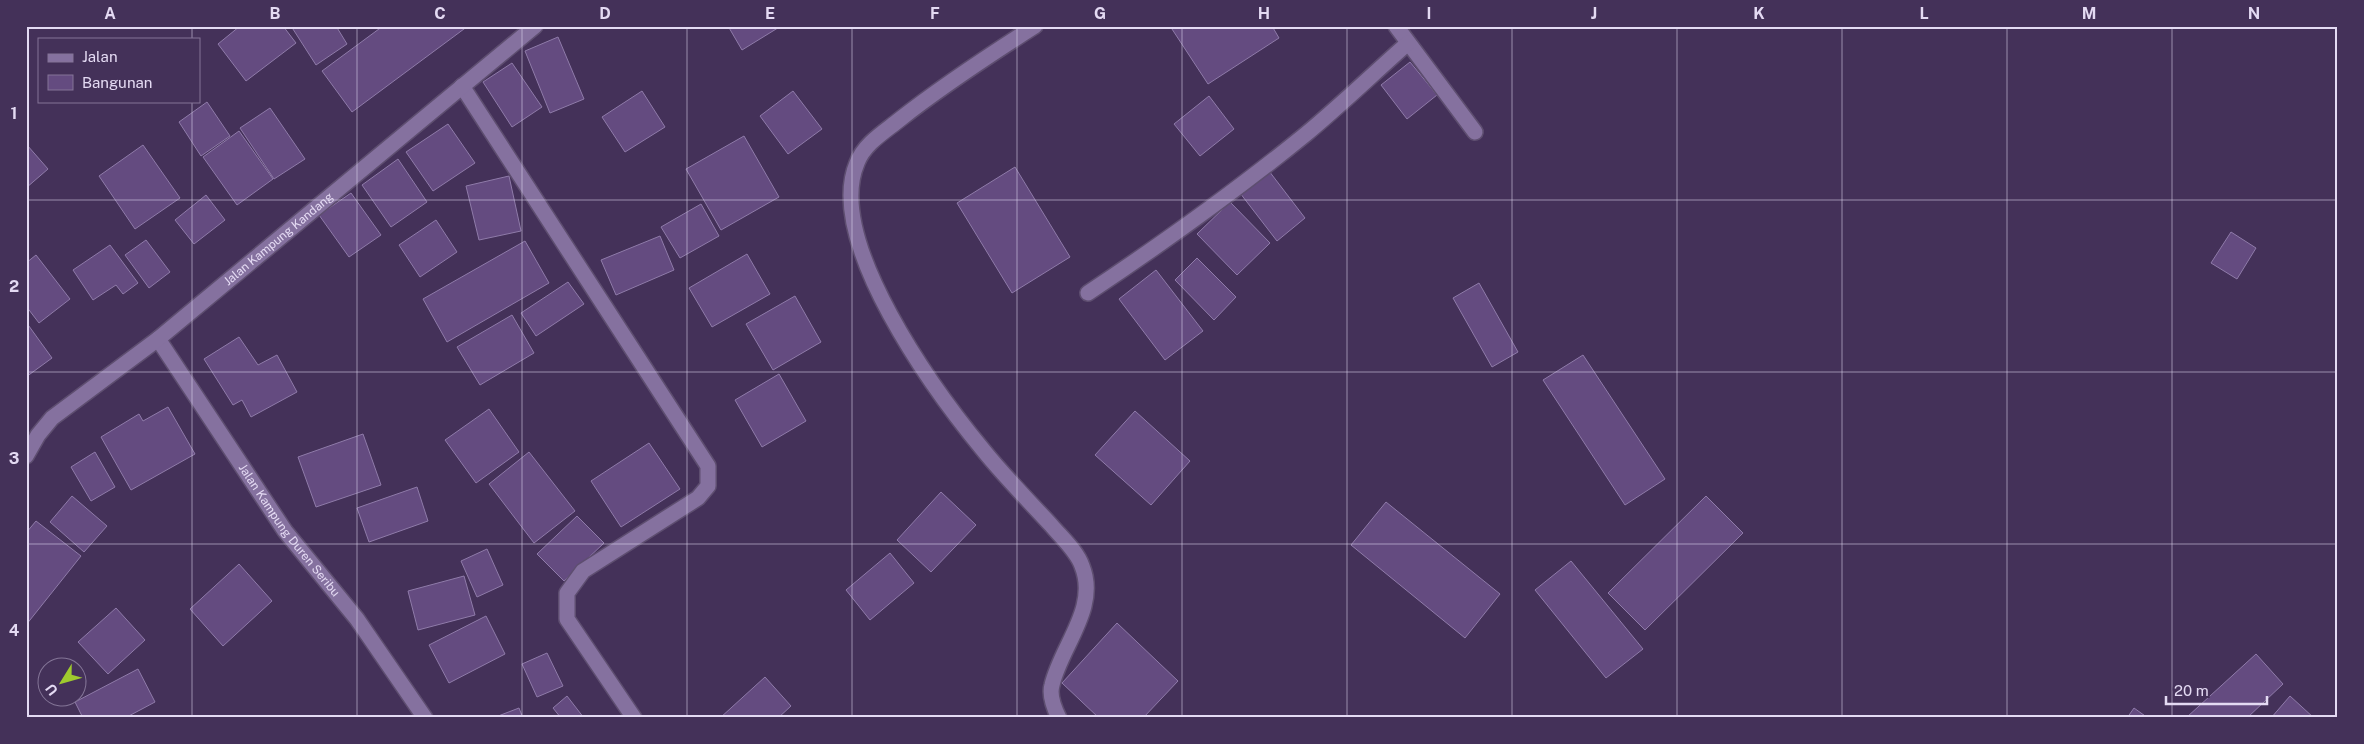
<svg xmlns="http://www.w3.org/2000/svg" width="2364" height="744" font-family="'Public Sans',sans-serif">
<rect width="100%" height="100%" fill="#443159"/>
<path fill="#644b80" stroke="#8f7ba9" d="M240 26H283L296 43 246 81 218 44Z
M291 26H336L347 44 316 65Z
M383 26H468L352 112 322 71Z
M728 26H781L742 50Z
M1170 26H1272L1279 38 1208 84Z
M558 37 584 99 550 113 525 51Z
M1410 62 1437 95 1407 119 1381 85Z
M512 63 542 107 512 127 483 82Z
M642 91 665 127 625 152 602 117Z
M793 91 822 129 788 154 760 116Z
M1209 96 1234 129 1200 156 1174 124Z
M207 102 230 136 201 156 179 122Z
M270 108 305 159 274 179 240 128Z
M448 124 475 163 433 191 406 152Z
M239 131 273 179 237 205 203 157Z
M744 136 779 197 721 230 686 169Z
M27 145 48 169 26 188V146Z
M143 145 180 198 135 229 99 176Z
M398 159 427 202 391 227 362 185Z
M1015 167 1070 257 1012 293 957 203Z
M1269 171 1305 218 1277 241 1240 193Z
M509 176 521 231 479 240 466 186Z
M351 193 381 235 349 257 319 215Z
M206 195 225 220 194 244 175 220Z
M1230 202 1270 243 1237 275 1197 234Z
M701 204 719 236 680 258 661 227Z
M436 220 457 252 420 277 399 245Z
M2231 232 2256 248 2237 279 2211 263Z
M660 236 674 270 616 295 601 260Z
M146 240 170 272 149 288 125 255Z
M525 241 549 283 447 342 423 299Z
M110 245 138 283 123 294 116 285 93 300 73 270Z
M747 254 770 294 712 327 689 288Z
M36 255 70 299 39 323 26 306V263Z
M1197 258 1236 297 1214 320 1175 280Z
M1156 270 1203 331 1165 360 1119 299Z
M568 282 584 304 536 336 521 313Z
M1479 283 1518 352 1492 367 1453 298Z
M795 296 821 342 773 370 746 324Z
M512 315 534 353 480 385 457 347Z
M26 322 52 358 26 377Z
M239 337 258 365 277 355 297 392 251 417 242 400 233 405 204 359Z
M1583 355 1665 479 1625 505 1543 380Z
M779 374 806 421 762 447 735 400Z
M168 407 195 454 131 490 101 437 139 414 143 421Z
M489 409 519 452 476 483 445 440Z
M1135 411 1190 461 1151 505 1095 455Z
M363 434 381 485 316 507 298 457Z
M649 443 680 489 621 527 591 481Z
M95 452 115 487 91 501 71 467Z
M529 452 575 511 534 543 489 484Z
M417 487 428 521 369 542 357 508Z
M941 492 976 525 931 572 897 540Z
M72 496 107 526 84 552 50 522Z
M1706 496 1743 533 1645 630 1608 593Z
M1386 502 1500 594 1465 638 1351 545Z
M577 516 604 543 564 581 537 554Z
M36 521 81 556 26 625V533Z
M487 549 503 585 477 597 461 561Z
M890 553 914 583 870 620 846 590Z
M1571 561 1643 649 1606 678 1535 590Z
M239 564 272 601 223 646 190 609Z
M464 576 475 615 418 630 408 591Z
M116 608 145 640 108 674 78 642Z
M486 616 505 654 449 683 429 645Z
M1117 623 1178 681 1143 718H1099L1062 683Z
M547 653 563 686 537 697 522 664Z
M2256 654 2283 684 2247 718 2187 717Z
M138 669 155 702 125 718H83L75 702Z
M765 677 791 706 778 718H720Z
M567 696 584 718H561L553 708Z
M2290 696 2314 718H2271Z
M519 708 523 718H493Z
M2134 708 2148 718H2127Z"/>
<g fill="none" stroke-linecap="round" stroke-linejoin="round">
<g stroke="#5e4e70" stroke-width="18">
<g id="minor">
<path d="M1035 26C988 56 942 86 899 120 884 132 864 144 857 163 824 241 936 393 984 451 1005 477 1028 500 1051 525 1061 537 1077 551 1082 566 1099 608 1061 646 1052 685 1049 695 1054 708 1059 718"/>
<path d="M1396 26 1475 132"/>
<path d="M462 86 708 466V486L698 498 583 571 567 593V619L634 718"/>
<path d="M1088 293C1163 243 1236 191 1306 134 1341 105 1374 73 1408 43"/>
<path id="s1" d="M158 339 285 531 357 619 425 718"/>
<path id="s2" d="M26 456 38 435 52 418 158 339 535 26"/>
</g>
</g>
<use href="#minor" stroke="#85719f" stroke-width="15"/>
</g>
<path fill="none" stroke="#e4daf3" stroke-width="1" stroke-opacity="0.55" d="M192 26V39M357 26V718M522 26V718M687 26V718M852 26V718M1017 26V718M1182 26V718M1347 26V718M1512 26V718M1677 26V718M1842 26V718M2007 26V718M2172 26V718M192 101V718M26 200H2338M26 372H2338M26 544H2338"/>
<g text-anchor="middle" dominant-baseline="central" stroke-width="4" stroke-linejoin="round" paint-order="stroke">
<g font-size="12" fill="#e4daf3" stroke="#443159">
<text stroke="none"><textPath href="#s2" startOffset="335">Jalan Kampung Kandang</textPath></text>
<text stroke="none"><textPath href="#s1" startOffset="232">Jalan Kampung Duren Seribu</textPath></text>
</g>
</g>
<rect width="2364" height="744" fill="none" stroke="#443159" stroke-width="55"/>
<rect x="38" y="38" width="162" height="65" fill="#443159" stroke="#847597"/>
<rect x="48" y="54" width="25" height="8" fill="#85719f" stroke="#847597"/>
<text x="82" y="62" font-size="15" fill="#e4daf3">Jalan</text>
<rect x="48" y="75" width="25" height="15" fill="#644b80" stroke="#847597"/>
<text x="82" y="88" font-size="15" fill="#e4daf3">Bangunan</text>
<g transform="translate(62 682) rotate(233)"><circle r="24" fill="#443159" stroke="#847597"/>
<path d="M0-4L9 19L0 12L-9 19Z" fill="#9fca2e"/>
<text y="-8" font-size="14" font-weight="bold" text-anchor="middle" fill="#e4daf3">U</text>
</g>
<path d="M2166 696v8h101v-8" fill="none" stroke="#e4daf3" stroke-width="2.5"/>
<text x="2174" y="696" font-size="15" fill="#e4daf3" stroke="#443159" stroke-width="4" paint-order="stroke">20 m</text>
<rect x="28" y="28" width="2308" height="688" fill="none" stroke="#e4daf3" stroke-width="2"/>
<g font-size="16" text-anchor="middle" font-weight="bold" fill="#e4daf3">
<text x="110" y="19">A</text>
<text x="275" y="19">B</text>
<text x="440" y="19">C</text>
<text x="605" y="19">D</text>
<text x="770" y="19">E</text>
<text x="935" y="19">F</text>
<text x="1100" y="19">G</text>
<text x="1264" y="19">H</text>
<text x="1429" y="19">I</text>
<text x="1594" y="19">J</text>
<text x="1759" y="19">K</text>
<text x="1924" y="19">L</text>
<text x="2089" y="19">M</text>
<text x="2254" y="19">N</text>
<text x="14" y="119">1</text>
<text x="14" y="292">2</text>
<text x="14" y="464">3</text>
<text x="14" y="636">4</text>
</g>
</svg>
